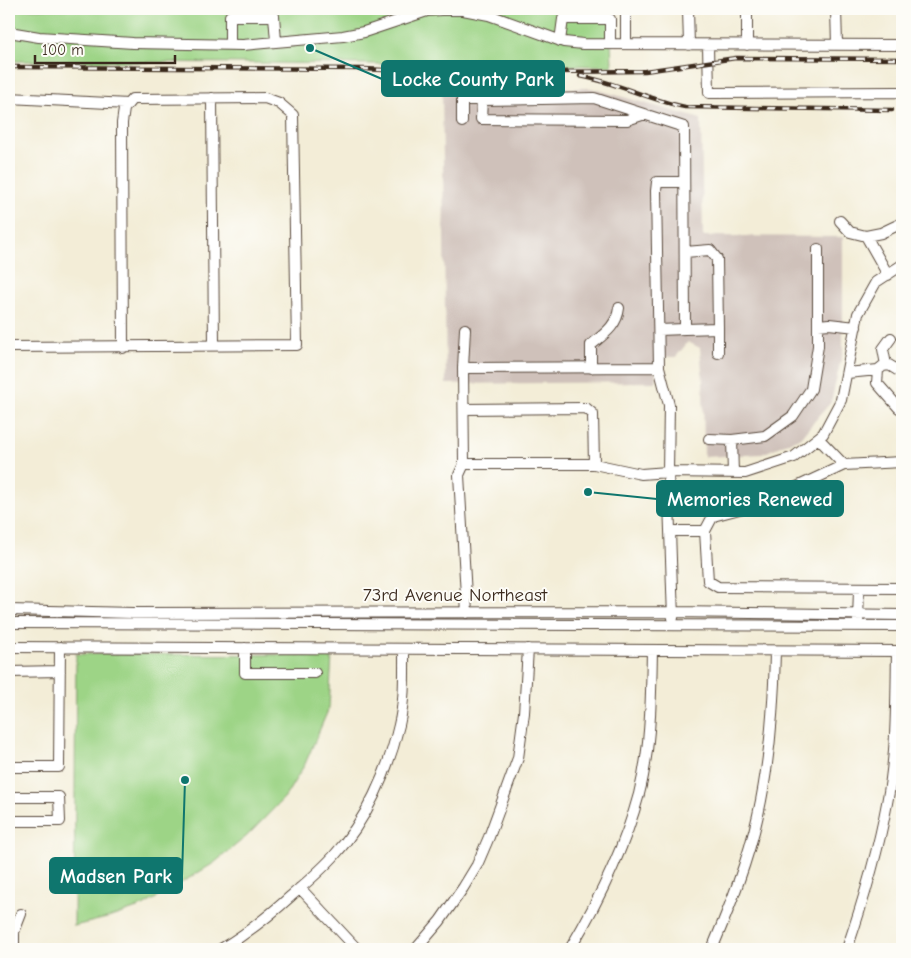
<svg xmlns="http://www.w3.org/2000/svg" width="911" height="958" font-family="'Comic Neue',sans-serif">
<rect width="100%" height="100%" fill="#fdfcf7"/>
<filter id="ink" filterUnits="userSpaceOnUse"><feTurbulence type="fractalNoise" baseFrequency=".02" numOctaves="2"/><feDisplacementMap in="SourceGraphic" scale="10" xChannelSelector="R" yChannelSelector="G"/><feConvolveMatrix kernelMatrix="1 2 1 2 8 2 1 2 1" color-interpolation-filters="sRGB"/></filter>
<filter id="wash" filterUnits="userSpaceOnUse"><feTurbulence type="fractalNoise" baseFrequency=".0096" numOctaves="4" result="noise"/><feDisplacementMap in="SourceGraphic" scale="20" xChannelSelector="R" yChannelSelector="G"/><feGaussianBlur stdDeviation="1.12" result="paint"/><feColorMatrix in="noise" values="0 0 0 0 0 0 0 0 0 0 0 0 0 0 0 0 0 1.4 0 .05"/><feComposite in="paint" operator="in"/></filter>
<g filter="url(#wash)">
<rect width="100%" height="100%" fill="#f3edd7"/>
<path fill="#cfc1ba" d="M591 88 701 119 703 236 843 237V351L831 402 801 437 762 454 704 457 703 382 700 348 688 342 676 357H656V382L446 384 442 89Z"/>
<path fill="#9dd486" stroke="#6c7f52" d="M9 9H610L612 66 9 61Z
M76 654 332 655 329 708 305 764 285 797 247 836 214 863 143 906 111 917 74 926Z"/>
</g>
<g filter="url(#ink)">
<g fill="none" stroke-linecap="round" stroke-linejoin="round">
<g stroke="#57473a" stroke-width="12">
<path id="minor" d="M626 9V44
M688 9 689 45
M747 9V45
M836 9 837 45
M9 32 39 37 133 43 243 45 343 36 364 32 427 11 441 10H463L489 15 564 42 583 44 902 45
M560 41 563 19H610V44
M230 45V16H274L276 41
M708 45 709 93 898 92 902 95
M9 98 128 104
M212 98 214 346
M645 114 627 120 481 119 482 100 594 98 684 127 685 329 659 330
M462 122V100H482
M840 221 850 232 866 236
M818 249V325
M888 275 866 236 881 233 902 223
M718 328V353
M685 329 718 328 717 259 710 250 685 252
M9 347 297 345 293 115 279 103 265 98 132 99 124 109 122 123 123 348
M886 365 883 349 891 338
M659 367 463 368 464 464H594L641 474 668 472 745 473 794 457 823 434 841 400 858 314 876 282 902 265
M463 368 465 329
M591 368V345C604 334 617 326 619 308
M878 370 877 383 899 408 902 407
M847 373 878 370 883 366 889 365 902 373
M464 409 586 408 593 414 594 464
M818 438 844 465
M709 439 732 440
M902 462 844 465 786 492 751 506 713 516 705 531 708 581 718 587 902 588
M464 464 459 475 467 613
M733 473 732 440 765 436 793 416 811 389 818 346V325L829 324 856 327
M670 531H705
M9 610 133 613 673 612 902 615
M673 618 668 472 669 405 659 367 656 191 657 182H684
M858 620 859 589
M9 623 902 626
M9 647 902 651
M245 648V673H315
M9 672 60 671
M9 767H59L60 647
M9 797H59L60 821H9
M300 888 357 949
M14 949V932L21 914
M221 949C246 934 269 916 291 896 305 884 320 871 333 857 366 821 388 772 399 725 405 700 404 674 404 649
M416 949 440 921 463 888 477 865 489 837 518 758 524 713 528 649
M570 949C599 900 624 850 639 794 651 747 651 698 652 650
M712 949C730 906 748 861 758 815 770 761 774 706 775 651
M847 949C863 902 878 852 887 803 897 753 896 702 897 651"/>
</g>
<use href="#minor" stroke="#fff" stroke-width="10"/>
<g stroke="#3b2a1e" stroke-width="4.5">
<path id="rail" d="M9 67 364 69 442 73 645 71 736 58 902 59
M580 76C616 82 649 100 685 107L892 110"/>
</g>
<use href="#rail" stroke="#fdfcf7" stroke-width="2.5" stroke-dasharray="8" stroke-linecap="butt"/>
</g>
</g>
<g text-anchor="middle" dominant-baseline="central" stroke-width="4" stroke-linejoin="round" paint-order="stroke">
<g font-size="19" fill="#3b2a1e" stroke="#fdfcf7">
<text x="455" y="595">73rd Avenue Northeast</text>
</g>
</g>
<path fill="none" stroke="#0f766e" stroke-width="2" d="M310 48L382 79M588 492L657 499M185 780L182 876"/>
<g fill="#0f766e" stroke="#fdfcf7" stroke-width="2">
<circle cx="310" cy="48" r="5"/>
<circle cx="588" cy="492" r="5"/>
<circle cx="185" cy="780" r="5"/>
</g>
<g fill="#0f766e" stroke="#0f766e" stroke-width="2">
<rect x="382" y="61" width="182" height="35" rx="5"/>
<rect x="657" y="481" width="186" height="35" rx="5"/>
<rect x="50" y="858" width="132" height="35" rx="5"/>
</g>
<g font-size="20" text-anchor="middle" font-weight="bold" fill="#fff">
<text x="473" y="86">Locke County Park</text>
<text x="750" y="506">Memories Renewed</text>
<text x="116" y="883">Madsen Park</text>
</g>
<rect width="911" height="958" fill="none" stroke="#fdfcf7" stroke-width="30"/>
<path d="M35 55v8h140v-8" fill="none" stroke="#3b2a1e" stroke-width="2.5"/>
<text x="42" y="55" font-size="15" fill="#3b2a1e" stroke="#fdfcf7" stroke-width="4" paint-order="stroke">100 m</text>
</svg>
